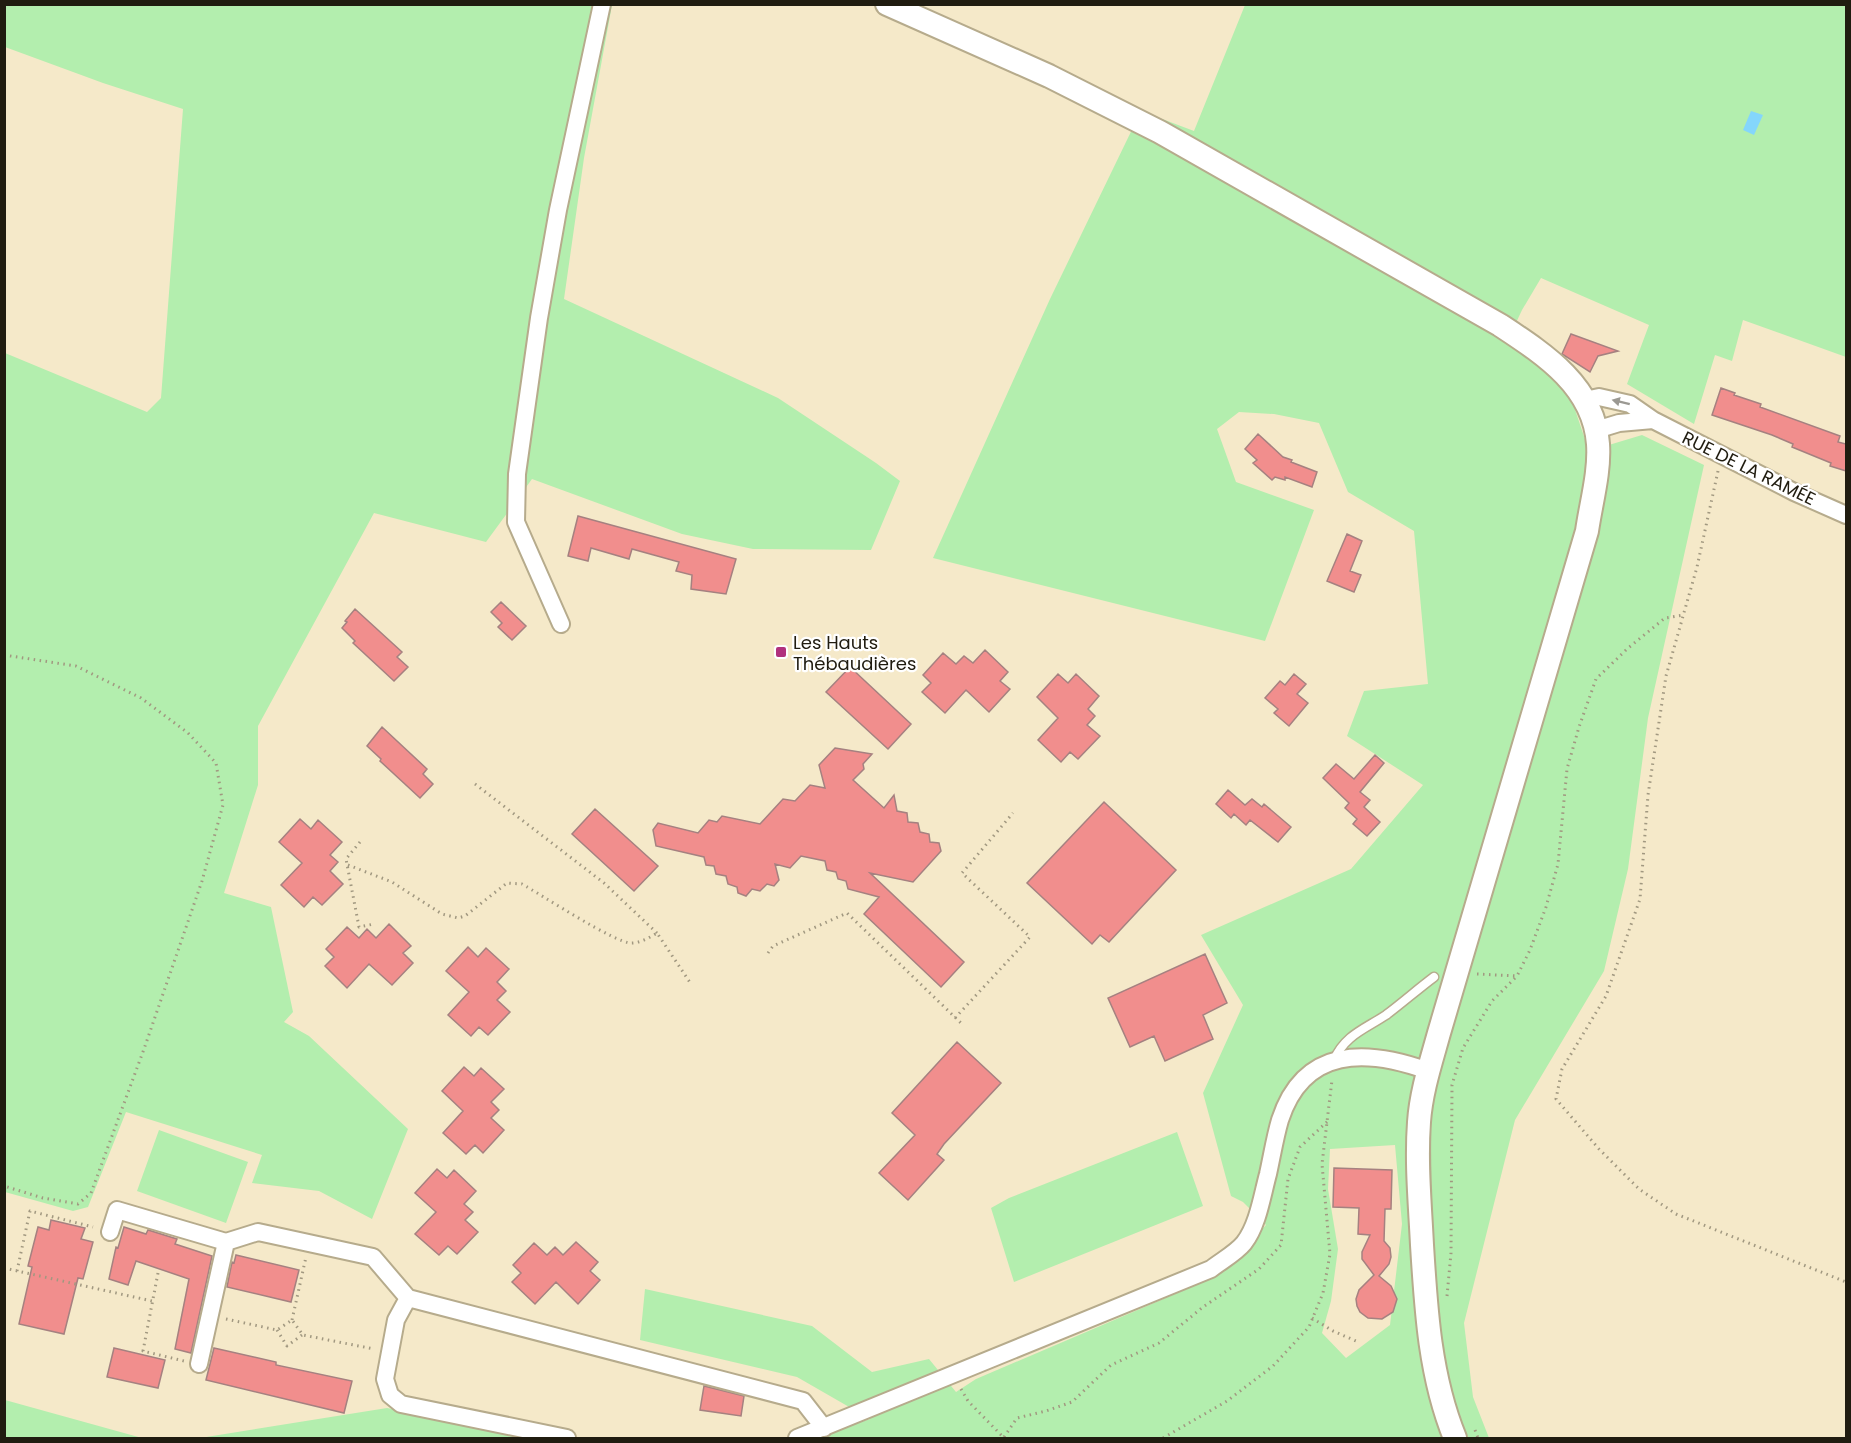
<svg xmlns="http://www.w3.org/2000/svg" width="1851" height="1443" font-family="Poppins,sans-serif">
<rect width="100%" height="100%" fill="#f5e9c9"/>
<path fill="#b3eeae" fill-rule="evenodd" d="M4 5H612L584 158 564 299 778 398 876 463 900 481 871 550 753 549 682 534 532 479 486 542 374 513 258 726V785L224 893 271 907 293 1012 284 1022 309 1036 408 1129 372 1219 319 1191 252 1183 262 1155 126 1112 88 1207 73 1211 5 1192V353L147 412 161 398 183 109 103 83 5 47Z
M1245 5H1846V357L1743 320 1732 361 1715 355 1694 424 1627 384 1649 325 1541 278 1522 310 1507 342 1568 389 1589 451 1642 435 1704 465 1648 718 1628 869 1604 971 1515 1120 1464 1323 1473 1397 1489 1438H815L870 1419 797 1377 640 1340 645 1289 812 1326 872 1372 929 1359 956 1392 976 1379 1217 1276 1266 1225 1243 1202 1231 1196 1203 1093 1243 1005 1201 935 1351 869 1423 785 1347 736 1364 691 1428 684 1414 531 1348 492 1319 423 1274 414 1239 412 1217 429 1236 482 1314 510 1265 641 933 558 1050 299 1141 111 1194 131ZM1395 1145 1402 1224 1390 1325 1346 1358 1322 1333 1331 1301 1338 1249 1328 1189 1330 1149Z
M159 1130 248 1162 226 1223 137 1191Z
M1177 1132 1203 1206 1014 1282 991 1208 1009 1198Z
M4 1400H5L142 1438H5Z
M387 1408 541 1438H200Z"/>
<path fill="#84d6fc" d="M1751 111 1763 115 1754 135 1743 130Z"/>
<path fill="#f18e8d" stroke="#a58180" stroke-width="1.5" d="M1571 334 1618 351 1598 356 1590 372 1562 354Z
M1721 388 1735 393 1734 395 1761 404 1760 407 1840 436 1838 442 1846 444V471L1830 466 1831 463 1792 447 1793 444 1772 435 1712 415Z
M1258 434 1283 457 1292 460 1291 462 1317 472 1312 487 1285 477V480L1275 477 1272 480 1253 463 1257 460 1245 449Z
M578 516 736 559 726 594 691 589 692 575 676 571 679 562 632 549 629 559 591 548 588 561 568 556Z
M1347 534 1362 541 1350 571 1361 575 1354 592 1327 581Z
M501 602 526 626 512 640 498 627 502 623 491 612Z
M355 609 402 652 397 657 408 667 394 681 353 643 355 641 342 628 347 622 345 621Z
M985 650 1008 672 1000 681 1010 689 989 712 966 690 945 713 922 692 931 683 923 675 943 653 956 664 964 656 973 663Z
M850 667 911 724 888 749 826 692Z
M1058 674 1068 683 1076 674 1099 696 1088 709 1095 716 1087 725 1100 736 1078 759 1070 752 1061 762 1038 740 1058 718 1037 697Z
M1294 674 1306 684 1297 694 1308 703 1289 726 1274 713 1278 709 1265 698 1280 681 1285 685Z
M382 727 427 769 423 774 433 784 420 798 380 761 381 759 367 746Z
M835 748 872 754 863 764 864 769 853 780 884 808 894 795 897 811 907 813 908 822 918 823 920 832 929 834 930 842 939 843 941 851 913 882 870 873 964 962 941 987 864 914 879 897 848 889 846 881 838 879 836 872 827 870 825 861 801 856 790 868 775 864 779 880 774 886 767 884 760 891 752 889 746 896 738 893 737 887 728 884 726 876 716 874 714 866 706 865 704 857 656 846 653 830 658 823 698 833 709 820 717 822 722 816 760 824 783 799 795 801 810 785 825 788 819 765Z
M1375 755 1384 763 1360 792 1370 800 1364 807 1380 822 1367 836 1353 824 1357 819 1345 808 1349 803 1323 778 1336 764 1354 779Z
M1228 790 1245 805 1252 799 1262 807 1264 804 1291 827 1278 842 1250 820 1246 825 1234 814 1231 818 1216 804Z
M1104 802 1176 870 1109 942 1100 935 1092 944 1027 883Z
M595 809 658 866 634 891 572 834Z
M300 819 311 829 318 820 342 842 330 855 338 862 330 871 343 884 322 905 313 897 304 907 281 885 302 863 279 842Z
M389 924 411 946 403 953 413 963 392 985 369 964 347 988 325 966 334 957 326 949 347 927 359 938 367 929 376 938Z
M468 947 478 957 486 948 509 969 497 982 506 991 497 1000 510 1012 488 1035 479 1027 471 1036 448 1015 469 992 446 971Z
M1205 954 1227 1003 1203 1015 1213 1039 1165 1061 1154 1036 1130 1047 1108 998Z
M957 1042 1001 1083 944 1144 937 1154 944 1160 908 1200 879 1173 915 1135 892 1113Z
M464 1067 474 1076 481 1068 504 1089 491 1102 499 1110 491 1118 504 1130 483 1153 475 1145 466 1154 443 1133 463 1111 442 1091Z
M1334 1168 1392 1170 1391 1209H1385L1384 1241 1390 1248 1391 1257 1389 1264 1379 1276 1391 1286 1397 1299 1393 1312 1382 1319 1368 1318 1360 1312 1357 1306 1356 1299 1359 1290 1374 1275 1362 1259V1252L1370 1235 1358 1234 1359 1208 1333 1207Z
M437 1169 447 1178 454 1170 476 1191 464 1204 473 1212 465 1220 478 1232 457 1254 448 1246 439 1255 415 1234 436 1212 415 1193Z
M51 1220 85 1228 81 1239 93 1242 83 1279 78 1278 64 1334 19 1324 32 1267 28 1266 38 1227 49 1230Z
M124 1227 146 1234 148 1230 177 1239 175 1244 212 1256 191 1353 175 1349 189 1279 136 1261 128 1285 109 1279 116 1247 118 1248Z
M576 1242 598 1262 590 1271 600 1280 578 1304 556 1282 535 1304 512 1282 521 1273 513 1265 534 1243 547 1255 555 1247 563 1255Z
M236 1255 299 1270 291 1302 227 1287 232 1262 234 1263Z
M114 1348 165 1360 158 1388 107 1377Z
M214 1348 276 1362V1365L352 1381 344 1413 206 1380Z
M704 1386 744 1396 741 1416 700 1410Z"/>
<g fill="none" stroke-linecap="round" stroke-linejoin="round">
<g stroke="#b6ab8c" stroke-width="11">
<path id="service" d="M1334 1060C1345 1035 1365 1029 1386 1015 1402 1003 1418 989 1434 977"/>
</g>
<g stroke="#b6ab8c" stroke-width="20">
<path id="minor" d="M1585 400 1599 397 1630 404 1653 420 1794 492 1846 515
M1596 430 1619 423 1653 420
M561 624 516 522 517 474 539 318 558 210 602 4
M110 1232 117 1210 226 1242
M408 1298 803 1401 824 1428
M199 1364 226 1242 258 1232 373 1257 408 1298 396 1320 385 1379 390 1395 401 1404 567 1438
M797 1438 1211 1269C1221 1261 1236 1253 1244 1243 1258 1225 1262 1196 1268 1174 1272 1156 1275 1137 1280 1120 1304 1046 1367 1049 1428 1071"/>
</g>
<g stroke="#b6ab8c" stroke-width="26">
<path id="secondary" d="M887 4 1049 76 1160 132 1500 325C1544 354 1594 386 1598 444 1600 472 1591 503 1587 531L1439 1033C1431 1062 1421 1092 1419 1122 1416 1163 1420 1204 1422 1245 1426 1311 1430 1377 1455 1438"/>
</g>
<path stroke="#a19880" stroke-width="3" stroke-dasharray="1.5 4.5" stroke-linecap="butt" d="M1718 471 1697 567 1666 676 1648 795 1640 899 1606 996 1562 1069 1556 1099 1599 1149 1639 1189 1676 1214 1846 1282
M4 655 76 666 141 698 188 733 216 763 223 805 202 881 144 1049 91 1193 78 1204 43 1198 4 1186
M475 784 604 883 657 933
M360 842 346 859 359 927 374 924
M348 865 392 882 442 914 458 918 465 916 507 883 522 884C540 894 615 943 631 943 640 943 649 938 657 933L691 984
M768 953 773 946 847 913 963 1025
M1477 974 1517 976 1530 950 1546 907 1558 864 1567 769 1579 727 1596 679 1627 649 1665 618 1684 615
M955 1018 1030 937 962 873 1013 813
M4 1268 152 1301
M17 1271 30 1211 93 1227
M158 1273 143 1351 184 1361
M1447 1296 1451 1253 1452 1085 1463 1048 1492 1001 1517 976
M1312 1318 1333 1331 1356 1341
M226 1319 277 1330 292 1320 303 1335 374 1349
M292 1320 306 1257
M277 1330 287 1346 302 1335
M961 1389 968 1401 1004 1438
M1475 1430 1478 1438
M1004 1437 1017 1418 1046 1411 1072 1402 1111 1365 1159 1343 1203 1307 1259 1269 1281 1245 1288 1179 1300 1147 1328 1121
M1163 1438 1227 1401 1273 1366 1309 1327 1323 1293 1330 1254 1322 1164 1332 1080"/>
<use href="#service" stroke="#fff" stroke-width="8"/>
<use href="#minor" stroke="#fff" stroke-width="16"/>
<use href="#secondary" stroke="#fff" stroke-width="22"/>
</g>
<defs><path id="oneway-solid" d="M-6-.8H1V-3.2L6.5 0L1 3.2V.8H-6Z" transform="scale(1.5)"/></defs>
<use fill="#9b9993" href="#oneway-solid" transform="translate(1621 402) rotate(-166)"/>
<rect fill="#b1307d" stroke="#fff" stroke-width="2" x="775" y="646" width="12" height="12" rx="3"/>
<g text-anchor="middle" dominant-baseline="central" stroke-width="4.5" stroke-linejoin="round" paint-order="stroke">
<g font-size="18" fill="#201c10" stroke="#fff">
<text transform="translate(1749 468) rotate(26)">RUE DE LA RAMÉE</text>
</g>
<g font-size="18" fill="#201c10" stroke="#fff" text-anchor="start">
<text x="793" y="642">Les Hauts<tspan x="793" dy="21">Thébaudières</tspan></text>
</g>
</g>
<rect width="1851" height="1443" fill="none" stroke="#201c10" stroke-width="12"/>
</svg>
